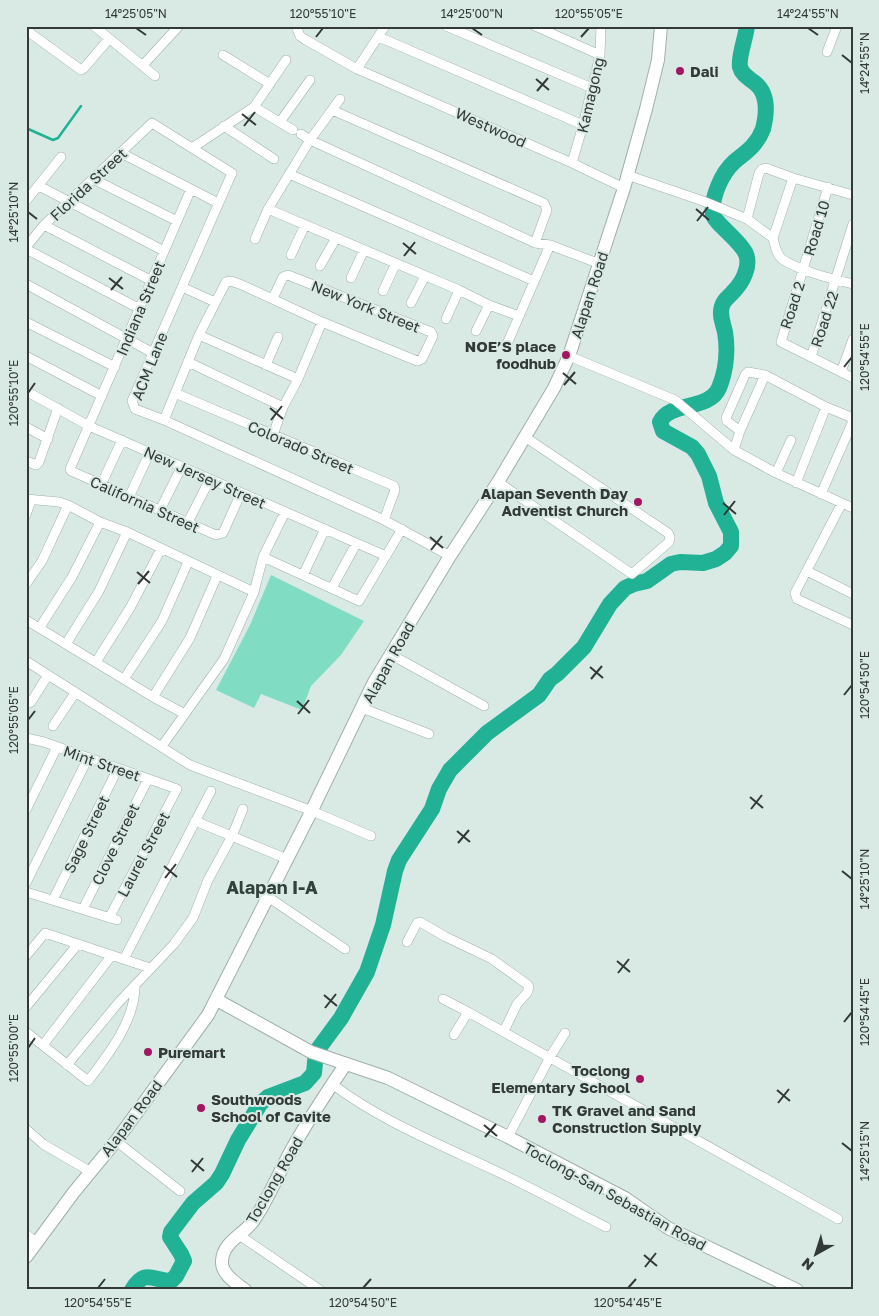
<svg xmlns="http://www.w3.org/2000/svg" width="879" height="1316" font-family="'Golos Text',sans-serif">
<rect width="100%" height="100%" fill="#d9eae4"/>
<path fill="#80ddc4" d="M271 575 364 621 341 655 311 686 302 710 261 694 254 708 216 690 250 625Z"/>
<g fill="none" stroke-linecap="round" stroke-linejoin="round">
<path stroke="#21b295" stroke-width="2.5" d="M26 128 53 140 58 138 81 106"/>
<path stroke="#21b295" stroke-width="16" d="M132 1290C145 1268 153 1281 171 1281L176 1276 184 1261 181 1254 170 1237 171 1232 193 1203 216 1183 222 1174 238 1140 260 1104 268 1097 305 1083 314 1073 316 1052 341 1018 367 972 383 925 395 871 399 860 432 809 439 789 450 770 487 733 539 695 550 679 557 674 584 647 610 604 625 588 634 584 647 581 671 564 680 562 703 563 716 559 725 553 731 546V532L716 503 709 476 698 454 692 447 663 431 660 422C670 401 709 411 719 388 726 371 728 350 725 332 723 323 719 315 722 306 724 299 729 297 733 292 742 283 751 267 746 254 740 240 714 223 713 214 711 197 722 173 734 162 746 152 757 145 763 129 767 113 769 94 755 83 749 78 742 75 740 67 738 57 746 37 747 26"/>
<g stroke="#a0b0ab" stroke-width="10">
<path id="street" d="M94 26 155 76
M296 26 300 36 306 40 357 69 572 163 624 188
M446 26 592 88
M535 26 600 55
M26 30 81 70 84 68 109 39
M379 37 583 125
M827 52 837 26
M223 55 270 84
M143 65 179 26
M357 69 385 26
M340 99 310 140 268 209 459 290 489 305 519 316
M254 107 293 130
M332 110 544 203 547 210 535 243
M280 122 310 80
M224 126 274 159
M301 134 310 140 535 243 550 245 600 264
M192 148 254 107 286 60
M121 153 218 203
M572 163 583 125 600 55 601 26
M289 174 534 281
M627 175 703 201 747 219 773 238C775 245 776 254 782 259 799 271 833 279 853 284
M93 179 177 221
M39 186 164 251
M828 187 781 342 853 378
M191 189 70 469 71 471 216 535 223 533 241 493
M26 201 61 157
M747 219 759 173 762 169 766 168 793 178 853 195
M44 225 152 281
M773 238 793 178
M255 239 268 209
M26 247 44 225 152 123 232 173 132 401 135 409 164 420 384 520 450 556
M26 249 140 309
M291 255 305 225
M320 266 336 238
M351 278 364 250
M26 284 153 353
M182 287 215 302
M383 291 396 263
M411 303 425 276
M446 319 459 290
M26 322 115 367
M476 331 489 305
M199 335 298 379
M507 344 550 245
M26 356 102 396
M569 356 675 400 734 450 776 473 853 508
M811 357 853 224
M188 362 283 407
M266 365 278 337
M841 372 853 339
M26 391 89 426 386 556
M175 393 394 486 395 490 384 520
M164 420 199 335 226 282 231 281 242 285 322 322 417 361 422 359 433 336 431 332 288 275 283 277 273 298
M26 427 48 439
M740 431 727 421 726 418 745 375 748 372 765 375
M273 435 283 407 298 379 322 322
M734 450 740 431 765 375 826 407 853 418
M26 461 36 465 39 462 58 408
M776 473 791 440
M498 482 632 574 669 542 670 537 668 533 525 437
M796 483 826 407
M101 485 122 440
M821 494 853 421
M129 497 150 452
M26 499 59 502 68 505 100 522 127 532 254 592 224 659 162 746
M842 503 795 593 797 599 853 625
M160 510 182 466
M26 515 31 500
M188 522 210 479
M263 557 359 601 402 529
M807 571 853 594
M303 575 325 529
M26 584 42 561 68 505
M332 588 356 544
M254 592 263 557 285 512
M26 620 153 697 185 714
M40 627 72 577 100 522
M66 644 99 591 127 532
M390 654 484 706
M26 661 190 765 312 811 371 836
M96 662 130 608 161 549
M124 679 162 621 188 562
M153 697 190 638 217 576
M26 704 31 702 48 675
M362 708 429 734
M53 726 75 693
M26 738 44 742 177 789 109 918
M26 810 57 747
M195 821 287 859
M26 883 88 758
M26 892 117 920
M268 897 345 949
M53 900 118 768
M83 909 148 779
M407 942 417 923 420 922 446 937 492 959 528 985 529 987 527 993 517 1004 504 1031
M26 956 45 933 150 968
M124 959 211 791
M443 999 468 1012
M26 1007 78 944
M26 1032 88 1081C108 1055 135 1021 135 986
M454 1035 468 1012 838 1219
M43 1045 112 955
M67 1065 119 1002 174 944 193 918 208 880 232 836 243 809
M332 1084C381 1121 439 1144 494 1170 532 1188 569 1208 606 1227
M26 1129 43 1144 91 1172
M508 1137 550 1057 565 1033
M116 1141 180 1191
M26 1234 37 1243
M239 1235 320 1290"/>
</g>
<g stroke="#a0b0ab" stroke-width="14">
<path id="secondary" d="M217 1000 311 1052 388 1078 508 1137 625 1198 668 1228 797 1290
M26 1257 74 1192 116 1141 208 1015 310 814 374 682 450 556 498 482 554 388 569 356 624 188 646 109 658 60 661 26
M245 1290C236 1283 221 1274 222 1261 223 1241 244 1235 254 1220 269 1198 279 1172 292 1149 308 1120 327 1092 345 1065"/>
</g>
<use href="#street" stroke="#fff" stroke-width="9"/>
<use href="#secondary" stroke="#fff" stroke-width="12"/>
</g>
<path fill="none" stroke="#323937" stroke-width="2" d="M136 28 146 35M472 28 482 35M808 28 818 35M316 37 323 28M581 37 589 28M842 55 852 63M536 79 549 90M537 91 548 78M242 114 256 125M244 126 255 112M696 209 709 220M28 212 37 219M697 221 708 207M403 243 416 254M404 256 415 242M109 278 123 289M111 290 122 277M844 367 852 357M563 373 576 384M564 385 575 372M28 393 35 383M270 408 283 419M271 420 282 406M723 503 736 514M724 515 735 501M430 537 443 548M431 550 442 536M137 572 150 583M138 584 149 571M590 667 603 678M591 679 602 666M844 695 852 685M297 701 310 713M298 714 309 700M28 720 35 711M750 797 763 808M751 809 762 795M457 831 470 842M458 843 469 830M164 866 177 877M842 871 852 879M165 878 176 864M617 961 630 972M618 973 629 959M324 995 337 1006M325 1008 336 994M844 1022 852 1012M28 1048 35 1038M777 1090 790 1101M778 1103 789 1089M484 1125 497 1136M485 1137 496 1124M842 1143 852 1151M191 1160 204 1171M192 1172 203 1158M644 1255 657 1266M645 1267 656 1253M98 1288 105 1279M363 1288 371 1279M628 1288 636 1279"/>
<g fill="#a11761" stroke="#d9eae4" stroke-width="2">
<circle cx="680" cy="71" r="5"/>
<circle cx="566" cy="355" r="5"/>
<circle cx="638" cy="502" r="5"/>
<circle cx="148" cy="1052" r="5"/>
<circle cx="640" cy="1079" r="5"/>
<circle cx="201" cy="1108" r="5"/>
<circle cx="542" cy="1119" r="5"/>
</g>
<g text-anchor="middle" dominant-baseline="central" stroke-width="4" stroke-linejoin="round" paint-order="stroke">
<g font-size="15" font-weight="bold" fill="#323937" stroke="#d9eae4" text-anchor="start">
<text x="690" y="71">Dali</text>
<text x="556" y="346" text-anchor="end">NOE’S place<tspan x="556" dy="17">foodhub</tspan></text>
<text x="628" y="493" text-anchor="end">Alapan Seventh Day<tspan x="628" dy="17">Adventist Church</tspan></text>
<text x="158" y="1052">Puremart</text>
<text x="630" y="1070" text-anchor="end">Toclong<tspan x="630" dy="17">Elementary School</tspan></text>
<text x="211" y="1099">Southwoods<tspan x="211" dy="17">School of Cavite</tspan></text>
<text x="552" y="1110">TK Gravel and Sand<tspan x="552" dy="17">Construction Supply</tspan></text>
</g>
<g font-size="15" fill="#323937" stroke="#d9eae4">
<text transform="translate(590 95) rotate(-77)">Kamagong</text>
<text transform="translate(491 127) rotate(24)">Westwood</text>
<text transform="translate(88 184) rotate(-43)">Florida Street</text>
<text transform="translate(816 228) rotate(-73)">Road 10</text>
<text transform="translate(589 295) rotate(-72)">Alapan Road</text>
<text transform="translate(792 305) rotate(-72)">Road 2</text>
<text transform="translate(366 306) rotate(22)">New York Street</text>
<text transform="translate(140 308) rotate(-67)">Indiana Street</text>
<text transform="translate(824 319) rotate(-72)">Road 22</text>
<text transform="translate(149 366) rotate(-68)">ACM Lane</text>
<text transform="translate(301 447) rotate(23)">Colorado Street</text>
<text transform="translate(205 477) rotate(24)">New Jersey Street</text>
<text transform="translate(145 504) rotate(24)">California Street</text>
<text transform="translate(388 662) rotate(-61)">Alapan Road</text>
<text transform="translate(102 763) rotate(19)">Mint Street</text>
<text transform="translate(86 834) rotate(-64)">Sage Street</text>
<text transform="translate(115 844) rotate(-64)">Clove Street</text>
<text transform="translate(143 854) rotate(-62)">Laurel Street</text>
<text transform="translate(131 1118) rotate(-53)">Alapan Road</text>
<text transform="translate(274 1180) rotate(-60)">Toclong Road</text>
<text transform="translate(615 1196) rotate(29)">Toclong-San Sebastian Road</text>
</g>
<g font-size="18" font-weight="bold" fill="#33413d" stroke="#d9eae4">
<text x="272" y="887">Alapan I-A</text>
</g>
</g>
<rect width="879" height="1316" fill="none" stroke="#d9eae4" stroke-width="55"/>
<g transform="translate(816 1254) rotate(219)" stroke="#d9eae4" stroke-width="4" paint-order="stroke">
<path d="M0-4L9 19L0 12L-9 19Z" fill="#323937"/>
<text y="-8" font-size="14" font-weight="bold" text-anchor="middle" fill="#323937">N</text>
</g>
<rect x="28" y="28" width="824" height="1260" fill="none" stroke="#323937" stroke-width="2"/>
<g font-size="12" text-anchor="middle" fill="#323937">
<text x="136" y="18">14°25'05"N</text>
<text x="323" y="18">120°55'10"E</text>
<text x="472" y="18">14°25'00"N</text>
<text x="589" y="18">120°55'05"E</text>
<text x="808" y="18">14°24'55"N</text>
<text transform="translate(865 63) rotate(-90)" y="4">14°24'55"N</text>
<text transform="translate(14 212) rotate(-90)" y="4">14°25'10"N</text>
<text transform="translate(865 357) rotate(-90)" y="4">120°54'55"E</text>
<text transform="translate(14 393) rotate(-90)" y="4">120°55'10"E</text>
<text transform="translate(865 685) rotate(-90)" y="4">120°54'50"E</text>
<text transform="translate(14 720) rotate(-90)" y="4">120°55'05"E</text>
<text transform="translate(865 879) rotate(-90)" y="4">14°25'10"N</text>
<text transform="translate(865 1012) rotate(-90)" y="4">120°54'45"E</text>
<text transform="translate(14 1048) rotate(-90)" y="4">120°55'00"E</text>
<text transform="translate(865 1151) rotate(-90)" y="4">14°25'15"N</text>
<text x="98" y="1307">120°54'55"E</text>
<text x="363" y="1307">120°54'50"E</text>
<text x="628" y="1307">120°54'45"E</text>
</g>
</svg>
